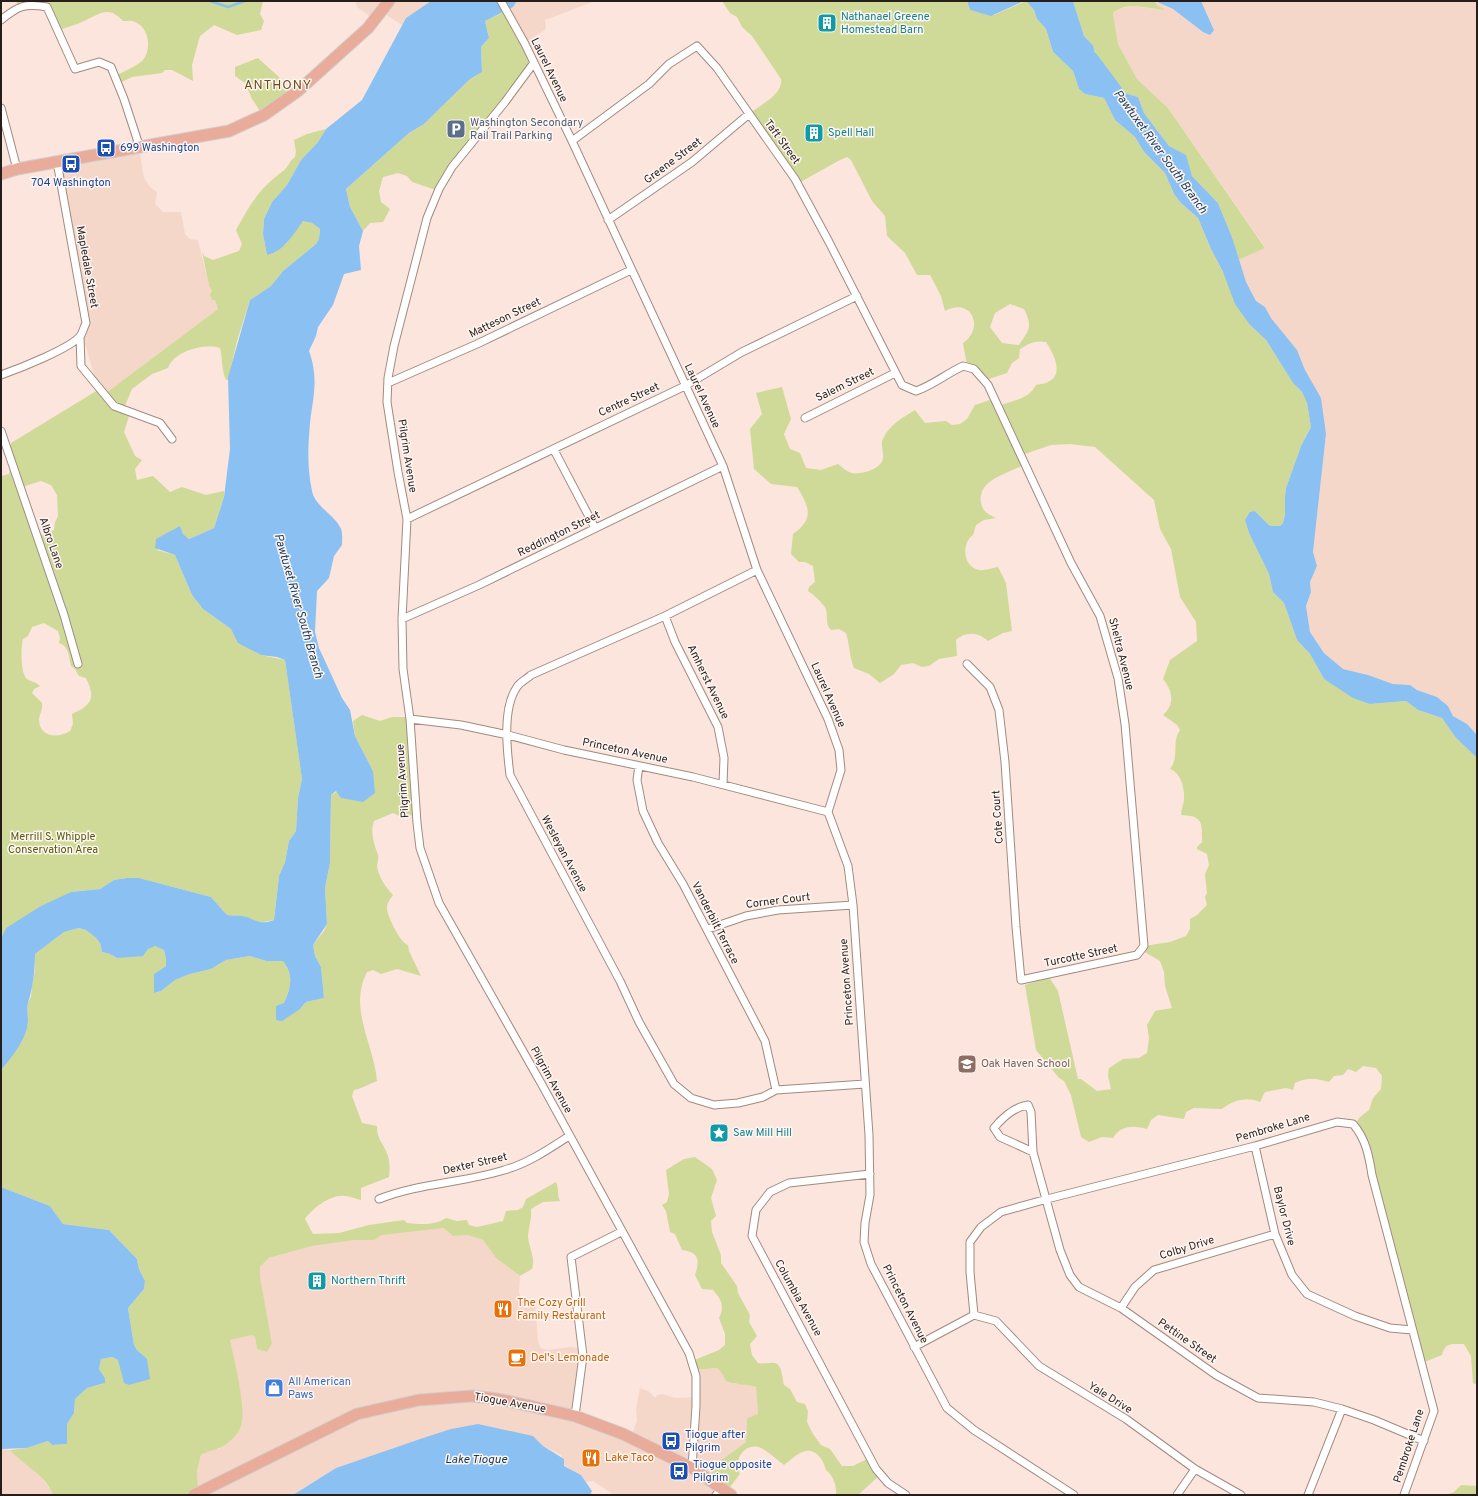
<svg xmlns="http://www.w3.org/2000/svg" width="1478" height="1496" font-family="Overpass,sans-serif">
<rect width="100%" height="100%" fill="#fbe5dc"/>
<path fill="#f5d7ca" d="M355 1H431L406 18 402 25 382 12 374 19 357 7Z
M517 1H595L545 20 546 27 545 30 526 42 507 10 513 7Z
M1201 1H1477V735L1467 724 1453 716 1448 706 1437 697 1417 690 1410 685 1393 684 1368 675 1343 669 1324 653 1310 632 1306 606 1311 592 1310 582 1317 566 1313 552 1326 434 1296 350 1271 318 1265 307 1256 301 1246 282 1238 260 1265 247 1168 108 1137 79 1118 44 1113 13 1118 9 1133 6 1163 10 1158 6 1157 2 1173 9 1203 32 1214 29Z
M139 148 144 178 150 187 157 192 155 204 163 212H181L185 234 190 239 198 240 209 286 212 289 218 309 106 393 94 375 86 347 80 336 86 322 59 171 61 161Z
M426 1228H443L453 1236 468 1235 483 1240 496 1258 520 1276 519 1293 522 1299 535 1302 538 1342 541 1348 547 1350 571 1347 582 1349 575 1415 631 1437 637 1421 636 1409 640 1388 650 1392 655 1398 657 1395 662 1394 675 1398 696 1397 695 1370 717 1368 734 1384H745L756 1387 758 1414 747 1418 746 1442 720 1461V1487L715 1495H614L593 1481 586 1482 580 1475 564 1465 561 1455 543 1446 533 1436 420 1439 336 1468 293 1495H194L197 1486V1471L201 1455 210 1449H219L229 1443 240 1429 242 1414 240 1388 229 1340 252 1334 255 1337 257 1348 260 1267 269 1258 312 1246 355 1240H374L382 1235Z
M1 1449 10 1450 40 1476 51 1490 53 1495H1Z"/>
<path fill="#d0da98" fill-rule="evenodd" d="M16 1H263L260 14 264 21 261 30 237 35 214 25 200 36 192 65 193 81 172 70H165L162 73 132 77 120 83 116 76C122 72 139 65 143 60 152 49 149 27 135 22 132 20 127 21 123 21 108 5 100 14 84 21 77 25 69 26 60 30L47 6H18Z
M722 1H967L970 10 994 15 1026 1 1034 10 1037 19 1046 29 1053 52 1073 71 1079 89 1085 94 1104 98 1115 120 1135 137 1144 152 1165 173 1174 194 1181 203 1198 218 1211 249 1250 325 1266 340 1293 383 1302 392 1307 403 1311 427 1301 446 1286 488 1285 496V515L1283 523 1280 526H1270L1255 511 1245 520 1249 533 1269 574 1273 592 1284 603 1297 640 1310 654 1324 679 1370 704 1406 701 1418 710 1442 718 1456 738 1477 758V1385L1473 1383 1471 1356 1464 1344C1452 1344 1445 1342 1442 1355L1422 1363 1368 1150 1355 1125 1359 1118 1369 1110 1373 1098 1381 1089 1382 1076 1376 1068 1363 1066 1356 1072 1348 1069 1343 1075 1334 1076 1329 1082C1316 1078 1308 1077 1295 1083L1293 1090 1286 1088 1265 1092 1260 1102C1248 1096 1232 1100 1222 1109L1194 1108 1186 1112 1184 1119 1158 1115 1151 1120 1147 1129C1135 1125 1120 1125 1113 1138L1102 1137 1089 1142 1081 1137 1071 1095 1064 1081 1059 1078 1036 1050 1025 985 1049 977 1058 991 1078 1079H1081L1097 1091 1111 1089 1108 1076 1109 1068 1123 1059 1139 1058 1147 1053 1149 1038 1147 1025 1155 1011 1172 1008 1165 986 1164 972 1160 961 1141 950 1144 946 1170 942 1186 936 1190 929V919L1197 915 1207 905 1205 897 1207 893 1205 874 1209 865 1207 854 1197 849V847L1202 842C1202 822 1203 816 1181 815 1181 809 1184 804 1184 799 1185 788 1180 772 1170 769 1180 757 1171 742 1180 730L1177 725 1163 715C1175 704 1173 691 1163 679L1170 660 1197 641 1196 622 1180 597 1171 549 1160 529 1154 500 1095 447 1070 444 1051 445 1022 455 1023 465C1007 474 977 480 981 503 983 512 988 514 996 518L984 520 976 525 973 535C961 543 963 567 979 570 984 571 992 568 998 567L1006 583 1012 631 1003 633 988 641C979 632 965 631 956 640L957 656 939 659 929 666 922 667 913 663 901 665 894 674 880 683 869 674 854 668C849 655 850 646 846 633L839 629 831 630C825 624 828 616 826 609 823 603 813 594 808 591L809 587 815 582 813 566 805 562H799L791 554 793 534C814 519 810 508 797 487L771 484 754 469 750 429 762 414 756 393 782 387 791 419 784 434 790 449 800 453 806 468 821 470 838 464C842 467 847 472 852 473 861 475 882 469 883 458 884 452 880 445 883 439 889 425 902 418 915 410L925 423 946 421 952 425 960 424 967 419 975 405 993 399 999 406C1013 400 1028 400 1036 385 1039 384 1045 384 1048 382 1065 374 1053 353 1046 342 1036 340 1029 343 1020 349L1019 358 1012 363 1007 373 986 380 967 366 963 343C985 329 972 296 945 311L941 296 930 275H917L905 253 887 236 885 216 872 201 851 160 847 157 840 160 797 184 749 114C760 105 784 94 781 79L752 36 742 27 737 17 730 13ZM1010 304 1024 309C1033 327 1029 330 1019 345L1002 343 990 327 995 313Z
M1073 1H1155L1158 6 1163 8 1164 10C1147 8 1126 1 1113 13L1118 44 1137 79 1168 108 1265 248 1238 260 1232 237 1218 203 1192 176 1185 155 1169 146 1144 113 1138 97 1118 91 1108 85 1104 79 1097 63 1093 45 1084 36Z
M506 11 533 62 436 190 412 182 407 176 398 173 383 177 379 191 381 202 390 209 383 222 370 223 363 231 350 207 346 189 409 133 424 124 470 79 482 72 481 47 489 38 485 21Z
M258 58 280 78 290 94 262 114 252 99 245 83 235 76V67Z
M326 129 318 142 301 160 287 185 272 202 264 219 263 234 267 255 286 244 303 221 312 223 320 229 319 239 316 244 283 271 271 286 250 300 237 341 228 380H226C221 369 223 360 220 348 204 343 174 351 168 368L152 374 132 389 124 408 130 413 124 432 135 456 142 460 135 469 137 480 153 476 170 492 182 487 206 495 224 491V497L214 528 189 539 183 534 180 527 157 550 175 555 192 595 203 609 231 629 239 643 261 655 285 660 302 779 298 798 296 831 289 841 285 862 279 876 274 920 258 923 246 917 227 915 211 897 139 878H127L114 880 100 889 71 892 6 928 1 938V476L9 474 10 469 13 467 10 456 11 443 98 390 106 393 218 309 215 300H212L210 295 212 290 209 286 202 251 204 256 213 260 239 251 242 244 236 230C251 203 258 190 283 171 288 168 289 161 295 157L296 152 294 140 307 134ZM41 481 51 485 57 495 58 516 55 522 54 530 40 536 22 487ZM44 623 58 631 60 638 59 643C69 646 69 657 71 666L75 669 79 676 86 678C96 698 92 705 72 714L73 724 70 731C57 739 39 737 39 719 40 713 43 709 42 703L32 693 34 689 40 686C37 682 31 682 27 679 20 673 21 647 23 639L28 636 32 627Z
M362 715 380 721 392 717H409L417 815 400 816 393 813 374 821C370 833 374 843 378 855 379 858 377 863 377 867 379 877 386 888 393 895 390 900 387 902 387 909 388 918 400 942 408 945L409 951 421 976 397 969 381 974 373 970 367 972C348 1009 374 1044 377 1081 368 1084 364 1088 354 1090L352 1096 362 1123 377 1126C377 1139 381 1140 386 1151 390 1159 390 1168 389 1177L361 1188V1200C356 1199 350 1196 345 1196 331 1194 313 1208 305 1219L313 1234 339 1233 369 1225 404 1220 407 1223C420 1224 434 1226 446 1218L457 1221 467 1220 469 1225 477 1227 503 1221 506 1211 518 1210 523 1207 526 1199 556 1182C559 1188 557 1194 560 1201L543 1202 531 1209C532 1218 529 1226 528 1235 528 1247 536 1257 532 1269L520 1276 496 1258 483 1240 468 1235 453 1236 443 1228 382 1235 374 1240H355L312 1246 269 1258 260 1267V1277L272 1344 267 1352 257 1349 255 1337 252 1335 230 1340C234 1360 248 1410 240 1429 238 1433 232 1440 228 1443 220 1450 211 1449 201 1455L197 1471 198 1491 193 1495H53C47 1476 23 1465 10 1450L27 1448 48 1441 52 1445 67 1444V1424L74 1413 75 1399 86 1388 103 1384 105 1378 99 1369 101 1359 112 1357 118 1360H147L137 1350 134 1345 128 1308 144 1289 145 1281 139 1269 137 1259 109 1230 63 1224 50 1206 1 1187V1070L22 1040 28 1023V1003L31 997 32 986 35 970V954L64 932 79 928 86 930 96 938 100 943 102 952 110 954 117 958 155 946 164 950 166 959V966L154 974 155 993 161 991 175 980 190 974 211 969 226 960 250 956 266 961H283C294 975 291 988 284 1003L300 1009 306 1002 324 998 321 967 315 956 313 945 324 931 327 924 325 888 330 863 331 795 373 771 355 736 353 721Z
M695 1157 712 1169 717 1180 711 1198 716 1216 711 1221 712 1232 721 1255V1263L737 1286 738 1293 750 1315 749 1322 757 1336 750 1344 752 1355 758 1363C762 1364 766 1363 771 1363 782 1361 782 1376 784 1385L790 1389 797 1402 805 1404 808 1411 807 1422 813 1434 821 1445 830 1449 842 1466H853L869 1458 880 1475 858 1495H836C837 1486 833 1475 826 1470 824 1464 823 1461 819 1456 806 1443 795 1457 784 1465 777 1460 769 1452 761 1448 745 1441 732 1461 740 1474L727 1491 708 1478 720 1461 746 1442 747 1418 758 1414 756 1387C745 1384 736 1385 726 1381L721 1372 717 1368 695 1370 692 1361 719 1350 725 1345V1334L719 1318C725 1306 721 1299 713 1290L702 1289 695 1275C700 1260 699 1252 682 1250L675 1234 670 1232 666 1211 662 1205 667 1202 669 1194 666 1170 684 1159Z
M1461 1485 1477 1486V1495H1446L1454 1492Z"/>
<path fill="#8bc0f2" d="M431 1H517L513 7 485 21 489 38 481 47 482 72 470 79 424 124 409 133 346 189 350 207 363 231 359 246 361 270 344 274 333 305 318 327 316 336 309 351C319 379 313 396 310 423 308 446 307 468 312 491 315 506 333 514 340 527 343 531 342 539 342 545L334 556 329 578 317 591 315 632 319 648 342 698 350 710 355 736 373 771 375 793 363 802 341 798 336 791 331 795 330 863 325 888 327 924 313 945 315 956 321 967 324 998 306 1002 300 1009 282 1021 276 1020V1006L284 1003C291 988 294 975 283 961H266L250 956 226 960 211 969 190 974 175 980 161 991 154 993V974L166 966V959L164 950 155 946 148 949 143 956 117 958 110 954 102 952 100 943 96 938 86 930 79 928 64 932 35 954C35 970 33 987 28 1003 27 1008 28 1016 28 1022 26 1040 12 1057 1 1070V938L6 928 41 906 71 892 100 889 114 880 127 878H139L211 897 227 915C233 916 241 915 247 917 257 921 262 925 274 920L279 876 285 862 289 841 296 831 298 798 302 779 285 660 277 657 261 655 238 643 231 629 203 609 192 595 175 555 155 548 156 539 180 526 183 534 189 539 214 528 224 497 230 449 228 377 250 300 271 286 283 271 316 244 319 239 320 229 312 223 303 221C293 235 284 251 267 255L263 234 264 219 272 202 287 185 301 160 318 142 326 129 362 100 406 18Z
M967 1H1024L991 16 970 10Z
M1026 1H1073L1084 36 1093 45 1097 63 1104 79 1108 85 1118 91 1138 97 1144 113 1169 146 1186 155 1192 176 1218 203 1232 237 1246 282 1256 301 1265 307 1271 318 1297 350 1305 370 1321 398 1326 434 1313 552 1317 566 1310 582 1311 592 1306 606 1310 632 1324 653 1343 669 1368 675 1393 684 1410 685 1417 690 1437 697 1448 706 1453 716 1467 724 1477 735V758L1456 738 1442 718 1418 710 1406 701 1370 704 1353 698 1324 679 1310 654 1297 640 1284 603 1273 592 1269 574 1249 533 1245 520 1250 512 1255 511 1270 526H1280L1283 523 1285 515V496L1286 488 1301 446 1311 427 1307 403 1302 392 1293 383 1266 340 1250 325 1235 304 1223 272 1211 249 1198 218 1181 203 1174 194 1165 173 1144 152 1135 137 1115 120 1104 98 1085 94 1079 89 1073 71 1053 52 1046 29 1037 19 1034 10Z
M1155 1H1201L1214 30 1210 35 1203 32 1173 9Z
M1 1187 50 1206 63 1224 109 1230 137 1259 139 1269 145 1281 144 1289 128 1308 134 1345 137 1350 147 1359 150 1379 129 1385 124 1383 118 1360 112 1357 101 1359 99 1369 105 1378V1383L87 1388 75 1399 74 1413 67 1424V1444L52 1445 48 1441 27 1448 1 1449Z
M478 1424 533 1436 543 1446 564 1459V1466L581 1475 592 1491 590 1495H293L336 1468 420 1439 451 1429Z"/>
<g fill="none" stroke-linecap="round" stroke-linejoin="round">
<path stroke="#8bc0f2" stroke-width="2.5" d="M210 1 228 7 245 1"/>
<path stroke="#8bc0f2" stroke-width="15" d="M1091 59 1123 102"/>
<g stroke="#9f8b82" stroke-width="9">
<path id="street" d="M501 1 525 44 572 141 723 466 757 570 828 719 839 750 841 770 828 812
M1 20C18 6 25 3 47 7L75 69 99 62 111 67 124 99 140 148
M533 64 505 102 452 167 439 189 427 218 394 346 388 378 387 402 398 472 407 519 402 619 403 669 410 719 417 823 420 848 439 903 541 1083 689 1353 696 1376V1406L692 1468
M1 108 17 169
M572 141 649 84 669 64 697 46 717 68 795 179 829 242 902 385 916 391C933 385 946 374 963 366L974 369 988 385 1071 563 1100 616 1118 678 1125 724 1144 946 1137 955 1021 980 1016 927 1005 762 999 710 990 687 967 664
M608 220 692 162 749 114
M80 336 81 366 114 406 160 423 172 439
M1 375C18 369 72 348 81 335 83 331 84 327 86 323L57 162
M388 383 477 344 631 270
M805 418 895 373
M1 431 64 615 78 664
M554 450 595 528
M407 519 685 386 742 352 857 296
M757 570 665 616 531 675C527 679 520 682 517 687 502 708 507 751 510 775L620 981 639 1022 674 1084 691 1098 714 1105 738 1103 763 1097 776 1090 865 1084
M665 616 675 642 718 727 724 758 723 784
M402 619 479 585 723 466
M410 719 461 725 508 735 564 750 693 777 828 812 848 866 853 905 869 1135 870 1195 865 1223 864 1242 871 1264 947 1408 974 1430 1074 1495
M639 766 637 780 643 811 658 843 683 884 765 1041 776 1090
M708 929 746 916 778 910 853 905
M1028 1105 1031 1112 1033 1152 1000 1137 994 1128C1003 1117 1014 1107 1028 1105Z
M1255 1146 1275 1234 1292 1275 1307 1294 1355 1316 1390 1328 1412 1330
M1033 1152 1060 1250 1070 1275 1079 1287 1121 1308 1216 1375 1258 1398 1314 1402 1342 1409 1374 1420 1424 1441
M870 1174 789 1183 770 1192 756 1210 752 1236 876 1469 888 1483 906 1495
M379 1199C419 1183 463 1183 504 1170 527 1164 549 1149 569 1136
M1121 1308 1135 1287 1154 1270 1275 1234
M974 1315 970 1272V1242L981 1227 1001 1212 1047 1199 1255 1146 1337 1122 1353 1124C1366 1139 1369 1156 1372 1175L1434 1411 1404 1495
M974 1315 996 1321 1039 1366 1126 1419 1195 1469 1241 1495
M914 1347 974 1315
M575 1416 583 1356 571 1257 621 1232
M716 1495 722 1489
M1177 1495 1195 1469
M1308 1495 1342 1409"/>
</g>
<g stroke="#cfcecd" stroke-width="13">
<path id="primary" d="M1 174 17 169 229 131 264 115 298 91 368 28 389 1
M194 1495 357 1414 419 1400 472 1396 498 1399 575 1416 623 1434 692 1468 731 1495"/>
</g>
<use href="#street" stroke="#fff" stroke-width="7"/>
<use href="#primary" stroke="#e9ac9b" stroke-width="11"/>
</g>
<defs>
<g id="building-square" transform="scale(1)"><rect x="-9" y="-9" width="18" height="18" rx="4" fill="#0f9aa8" stroke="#fff6f2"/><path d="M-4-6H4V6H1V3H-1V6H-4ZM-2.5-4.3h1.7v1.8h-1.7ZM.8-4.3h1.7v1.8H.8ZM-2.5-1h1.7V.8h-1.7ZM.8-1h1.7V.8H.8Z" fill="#fff"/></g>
<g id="parking-square" transform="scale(1)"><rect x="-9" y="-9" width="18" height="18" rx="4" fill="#5c6f8a" stroke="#fff6f2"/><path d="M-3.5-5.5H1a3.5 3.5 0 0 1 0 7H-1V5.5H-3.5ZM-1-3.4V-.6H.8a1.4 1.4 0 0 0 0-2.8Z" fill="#fff"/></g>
<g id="bus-square" transform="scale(1)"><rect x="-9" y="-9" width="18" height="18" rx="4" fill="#1a4fb4" stroke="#fff6f2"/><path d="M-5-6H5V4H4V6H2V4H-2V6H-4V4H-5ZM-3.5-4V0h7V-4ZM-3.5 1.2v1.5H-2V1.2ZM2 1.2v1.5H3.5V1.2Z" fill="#fff"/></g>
<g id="school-square" transform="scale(1)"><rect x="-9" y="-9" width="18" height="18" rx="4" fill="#8d6e63" stroke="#fff6f2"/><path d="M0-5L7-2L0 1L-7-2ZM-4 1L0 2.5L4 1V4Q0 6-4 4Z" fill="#fff"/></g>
<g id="sight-square" transform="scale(1)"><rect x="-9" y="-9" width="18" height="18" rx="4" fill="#0f9aa8" stroke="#fff6f2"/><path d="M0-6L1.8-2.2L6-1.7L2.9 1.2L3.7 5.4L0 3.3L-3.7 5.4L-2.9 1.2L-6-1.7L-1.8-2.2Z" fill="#fff"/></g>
<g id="restaurant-square" transform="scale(1)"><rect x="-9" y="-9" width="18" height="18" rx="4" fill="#e8710a" stroke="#fff6f2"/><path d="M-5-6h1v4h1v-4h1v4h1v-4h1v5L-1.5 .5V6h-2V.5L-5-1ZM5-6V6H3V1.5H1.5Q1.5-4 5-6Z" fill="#fff"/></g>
<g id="cafe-square" transform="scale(1)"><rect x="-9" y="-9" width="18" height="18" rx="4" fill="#e8710a" stroke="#fff6f2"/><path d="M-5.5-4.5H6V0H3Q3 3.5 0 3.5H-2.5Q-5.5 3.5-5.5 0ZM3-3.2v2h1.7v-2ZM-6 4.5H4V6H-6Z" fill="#fff"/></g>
<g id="shop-square" transform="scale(1)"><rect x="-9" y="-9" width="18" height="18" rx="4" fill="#3f7fe0" stroke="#fff6f2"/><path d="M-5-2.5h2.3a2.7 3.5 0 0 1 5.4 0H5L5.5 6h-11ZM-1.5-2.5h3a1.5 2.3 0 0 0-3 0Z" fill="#fff"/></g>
</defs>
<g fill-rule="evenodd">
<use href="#building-square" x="827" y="23"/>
<use href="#parking-square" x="456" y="129"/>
<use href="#building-square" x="814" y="133"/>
<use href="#bus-square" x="106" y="148"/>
<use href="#bus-square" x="71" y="164"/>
<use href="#school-square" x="967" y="1064"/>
<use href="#sight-square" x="719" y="1133"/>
<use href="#building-square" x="317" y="1281"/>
<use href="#restaurant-square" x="503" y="1309"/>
<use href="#cafe-square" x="517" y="1358"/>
<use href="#shop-square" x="274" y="1388"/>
<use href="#bus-square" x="671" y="1441"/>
<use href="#restaurant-square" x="591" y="1458"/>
<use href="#bus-square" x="679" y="1471"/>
</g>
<g text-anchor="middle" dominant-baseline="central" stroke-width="3" stroke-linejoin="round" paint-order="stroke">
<g font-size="11" fill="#0d838f" stroke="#fff6f2" text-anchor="start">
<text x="841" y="17">Nathanael Greene<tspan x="841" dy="13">Homestead Barn</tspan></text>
<text x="828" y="133">Spell Hall</text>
<text x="733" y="1133">Saw Mill Hill</text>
<text x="331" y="1281">Northern Thrift</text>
</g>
<g font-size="11" fill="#261e1b" stroke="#fff6f2">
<text transform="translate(549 70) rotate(64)">Laurel Avenue</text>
<text transform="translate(782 142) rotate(54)">Taft Street</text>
<text transform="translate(673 161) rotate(-37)">Greene Street</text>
<text transform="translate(87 267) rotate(80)">Mapledale Street</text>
<text transform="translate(505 318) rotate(-26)">Matteson Street</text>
<text transform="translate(845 385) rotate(-26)">Salem Street</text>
<text transform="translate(702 396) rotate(65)">Laurel Avenue</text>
<text transform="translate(629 400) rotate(-25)">Centre Street</text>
<text transform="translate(407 456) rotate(81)">Pilgrim Avenue</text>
<text transform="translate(559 534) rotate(-26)">Reddington Street</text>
<text transform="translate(51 543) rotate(71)">Albro Lane</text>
<text transform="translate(1121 654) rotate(76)">Sheltra Avenue</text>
<text transform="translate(708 682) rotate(64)">Amherst Avenue</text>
<text transform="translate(828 695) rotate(66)">Laurel Avenue</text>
<text transform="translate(625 751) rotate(12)">Princeton Avenue</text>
<text transform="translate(403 781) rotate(-94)">Pilgrim Avenue</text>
<text transform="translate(998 817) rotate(-94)">Cote Court</text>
<text transform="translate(564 854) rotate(62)">Wesleyan Avenue</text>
<text transform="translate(778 901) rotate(-7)">Corner Court</text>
<text transform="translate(715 923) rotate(63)">Vanderbilt Terrace</text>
<text transform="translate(1081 956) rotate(-12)">Turcotte Street</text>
<text transform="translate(847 982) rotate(-94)">Princeton Avenue</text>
<text transform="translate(551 1080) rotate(61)">Pilgrim Avenue</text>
<text transform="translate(1273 1128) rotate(-17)">Pembroke Lane</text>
<text transform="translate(475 1164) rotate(-13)">Dexter Street</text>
<text transform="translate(1284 1216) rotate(76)">Baylor Drive</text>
<text transform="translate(1187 1248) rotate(-17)">Colby Drive</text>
<text transform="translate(798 1298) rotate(61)">Columbia Avenue</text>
<text transform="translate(905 1304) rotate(63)">Princeton Avenue</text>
<text transform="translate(1187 1341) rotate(35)">Pettine Street</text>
<text transform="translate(1110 1398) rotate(32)">Yale Drive</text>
<text transform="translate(510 1403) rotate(10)">Tiogue Avenue</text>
<text transform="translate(1409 1446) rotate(-72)">Pembroke Lane</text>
</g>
<g font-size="11" fill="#4e5e75" stroke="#fff6f2" text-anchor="start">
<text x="470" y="123">Washington Secondary<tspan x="470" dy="13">Rail Trail Parking</tspan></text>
</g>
<g font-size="11" fill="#164399" stroke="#fff6f2" text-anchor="start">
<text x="120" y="148">699 Washington</text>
<text x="71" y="183" text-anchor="middle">704 Washington</text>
<text x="685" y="1435">Tiogue after<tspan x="685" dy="13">Pilgrim</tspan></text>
<text x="693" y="1465">Tiogue opposite<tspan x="693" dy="13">Pilgrim</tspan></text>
</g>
<g font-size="11" fill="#535b0c" stroke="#fff6f2">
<text x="53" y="837">Merrill S. Whipple<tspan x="53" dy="13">Conservation Area</tspan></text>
</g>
<g font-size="11" fill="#785e54" stroke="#fff6f2" text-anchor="start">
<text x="981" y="1064">Oak Haven School</text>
</g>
<g font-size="11" fill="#c56008" stroke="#fff6f2" text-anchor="start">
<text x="517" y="1303">The Cozy Grill<tspan x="517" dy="13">Family Restaurant</tspan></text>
<text x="531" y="1358">Del's Lemonade</text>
<text x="605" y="1458">Lake Taco</text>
</g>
<g font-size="11" fill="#366cbe" stroke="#fff6f2" text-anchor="start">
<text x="288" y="1382">All American<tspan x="288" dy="13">Paws</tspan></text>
</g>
<g font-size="12" font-style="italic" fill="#11395a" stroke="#fff6f2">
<text transform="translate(1160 152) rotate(54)">Pawtuxet River South Branch</text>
<text transform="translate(298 606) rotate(74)">Pawtuxet River South Branch</text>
<text x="476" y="1460">Lake Tiogue</text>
</g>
<g font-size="13" letter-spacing="1" fill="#6d4b18" stroke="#fff6f2">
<text x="278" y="86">ANTHONY</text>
</g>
</g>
<rect width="1478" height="1496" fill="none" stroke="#261e1b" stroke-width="4"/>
</svg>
